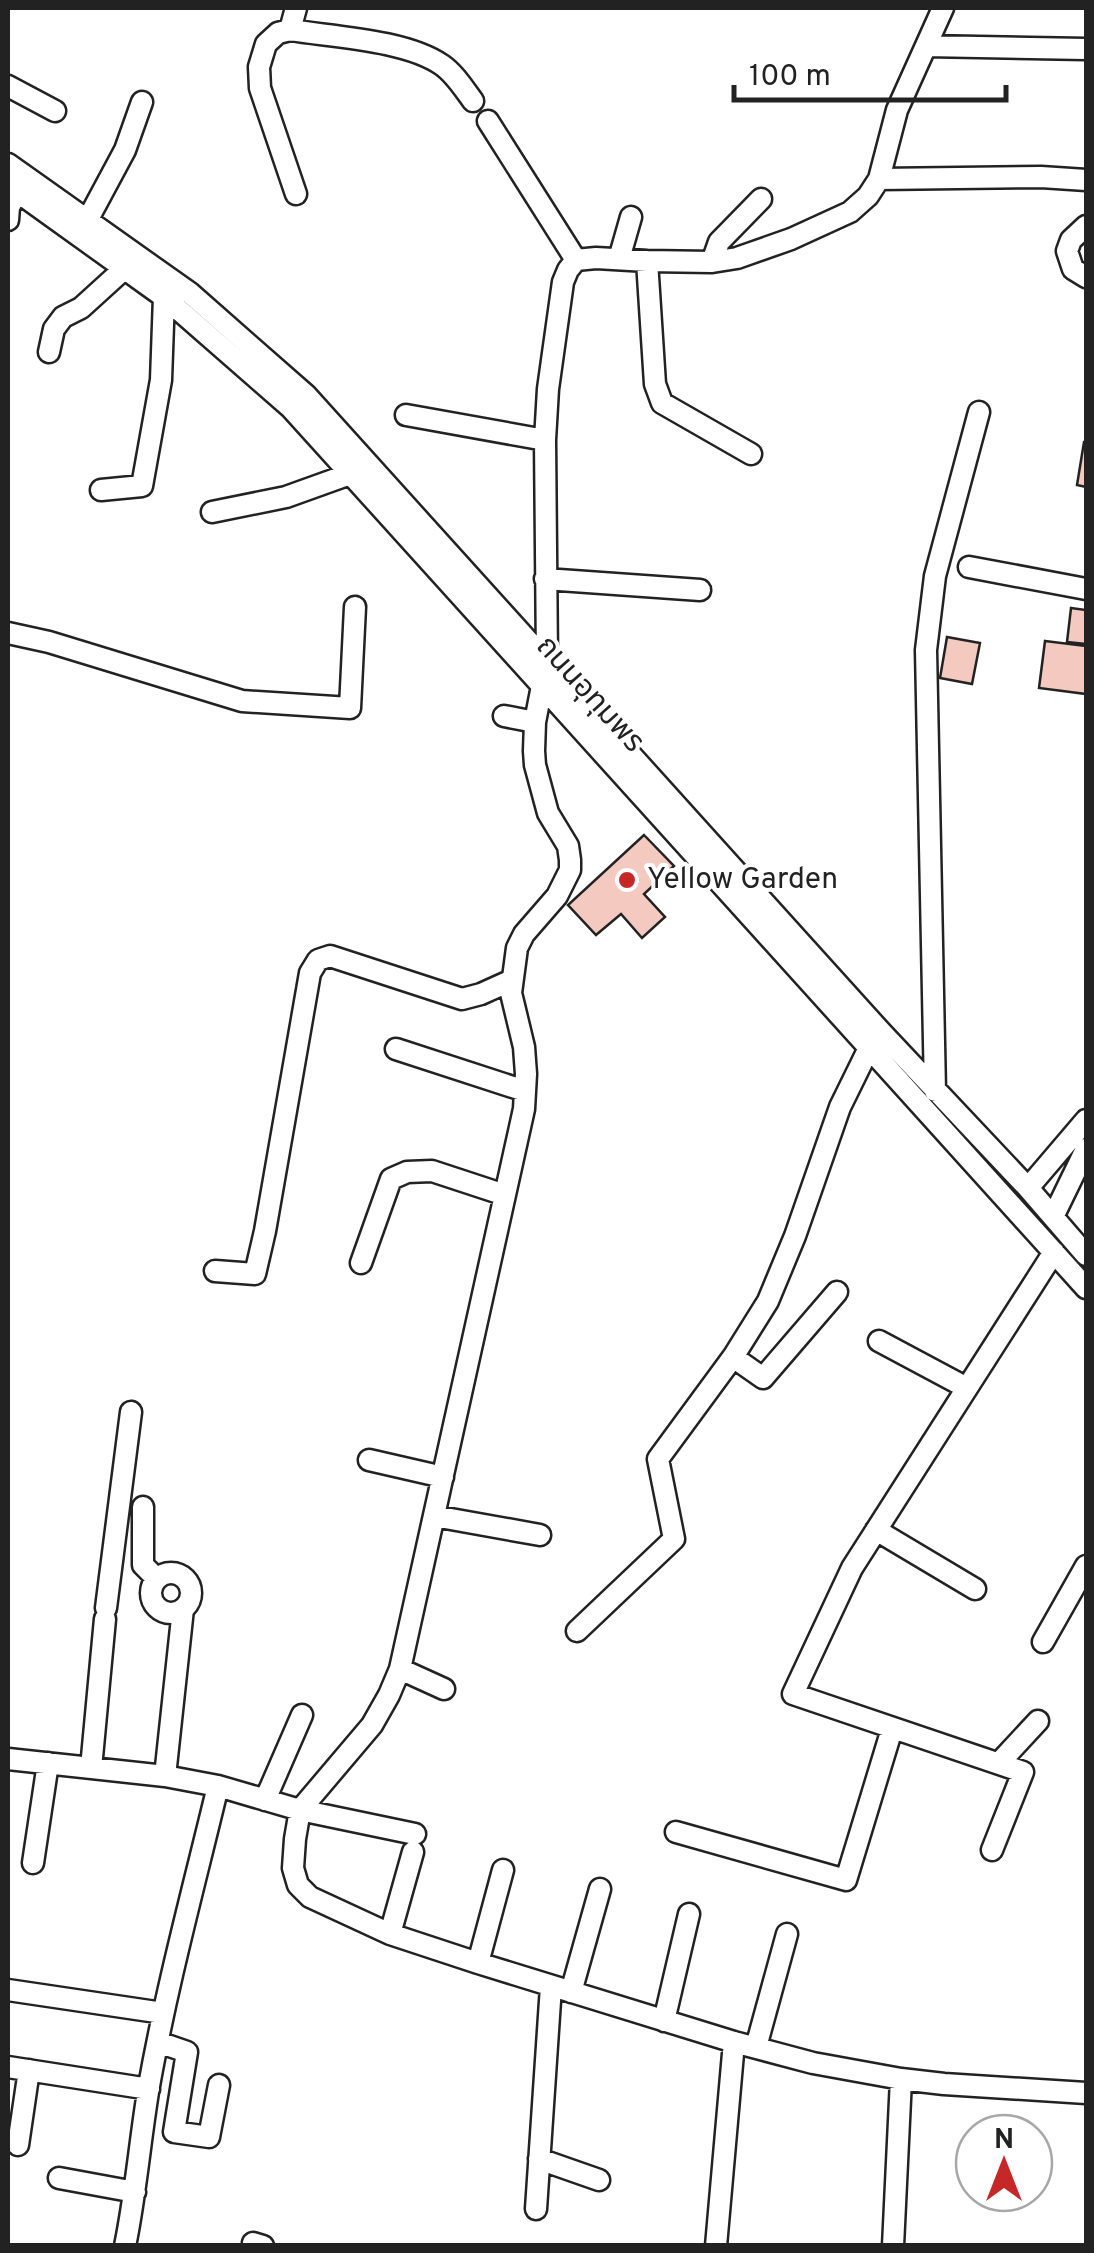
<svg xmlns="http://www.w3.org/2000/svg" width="1094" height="2253" font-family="Overpass,'Noto Sans Thai',sans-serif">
<rect width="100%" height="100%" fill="#fff"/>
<path fill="#f3c9c0" stroke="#222" stroke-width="2.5" d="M1084 442H1086V487L1077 485Z
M1071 608 1086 610V644L1067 642Z
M947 637 980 643 972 684 940 678Z
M1045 641 1086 646V694L1039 688Z
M644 835 674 866 644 894 665 917 642 938 621 914 596 935 568 905Z"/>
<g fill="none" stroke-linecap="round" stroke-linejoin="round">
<g stroke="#222" stroke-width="25">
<path id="minor" d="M943 8 897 110 879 179 868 196 850 212 791 239 737 258 712 262 647 261 596 258 576 260 568 270 563 282 548 389 545 440 547 660 535 722 534 751 535 765 548 813 568 846 570 860V870L557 896 524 934 517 948 511 993 524 1047 526 1074 524 1109 400 1669 389 1695 372 1725 300 1810 295 1839 293 1868 298 1885 310 1897 390 1934 478 1963 734 2042 813 2063 901 2079 944 2084 1086 2093
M290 30 296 8
M926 46 1086 49
M8 86 55 111
M488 121 576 260
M8 164 190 293 306 395 882 1033 1028 1188 1086 1255
M879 179 1041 177 1086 180
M8 185 164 297 291 408 1086 1288
M296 194 260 88 259 67 266 44 278 33 290 30C334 37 406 40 442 65 455 74 464 89 473 101
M88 219 125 150 142 102
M8 220 9 207 17 192
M1086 226 1071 240 1067 251 1073 269 1086 277
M619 259 631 217
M647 261 655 384 662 403 751 454
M712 262 719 242 761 199
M49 352 54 329 63 317 81 308 125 268
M406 415 545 440
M101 490 142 486 161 380 164 297
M212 512 286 497 350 474
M969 567 1086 589
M545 579 700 590
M8 633 49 642 242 701 350 708 355 607
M504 716 535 722
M396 1049 525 1091
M935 1091 926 650 935 576 979 412
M1028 1188 1086 1120
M1053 1217 1086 1149
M361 1263 391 1179 407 1172 432 1171 505 1195
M215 1271 255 1274 265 1231 310 973 318 960 330 956 462 999 481 994 512 980
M879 1341 967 1388
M733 1357 763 1378 837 1292
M369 1460 443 1477
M143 1507V1565L157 1579
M434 1516 540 1535
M876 1530 975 1589
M151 1593a20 20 0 1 1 40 0a20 20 0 1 1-40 0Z
M106 1608 131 1412
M577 1631 674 1539 658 1459 733 1357 768 1301 795 1236 840 1107 869 1048
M1043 1642 1086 1566
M400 1669 444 1689
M8 1759 165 1776 218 1786 300 1810 415 1834
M999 1763 1038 1721
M91 1768 105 1619
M165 1776 183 1609
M265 1800 302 1715
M676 1832 846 1880 892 1729
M992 1850 1023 1772 793 1694 852 1568 1054 1252
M33 1863 48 1763
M390 1934 413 1852
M478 1963 503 1870
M8 1990 163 2013
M571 1992 600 1889
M664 2021 689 1914
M158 2042 187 2052 174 2132 209 2137 219 2085
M756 2047 787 1934
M8 2067 149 2089
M18 2145 29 2070
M539 2159 599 2180
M59 2178 135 2192
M536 2209 551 1986
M253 2243 263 2246
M125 2246C136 2193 140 2139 149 2086 167 1985 194 1886 218 1786
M716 2246 734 2042
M893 2246 901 2079"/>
</g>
<use href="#minor" stroke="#fff" stroke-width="20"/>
</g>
<circle fill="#c62828" stroke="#fff" stroke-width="4" cx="627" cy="880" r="10"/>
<g text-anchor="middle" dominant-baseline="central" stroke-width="8" stroke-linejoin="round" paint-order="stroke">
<g font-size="30" fill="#222" stroke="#fff">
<text transform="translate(589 695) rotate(48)">ถนนอุทุมพร</text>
</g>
<g font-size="30" fill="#222" stroke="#fff" text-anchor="start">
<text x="647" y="880">Yellow Garden</text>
</g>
</g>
<rect width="1094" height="2253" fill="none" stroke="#222222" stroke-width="20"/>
<g transform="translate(1004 2163)"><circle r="48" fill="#ffffff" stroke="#a7a7a7" stroke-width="2.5"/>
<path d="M0-8L18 38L0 25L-18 38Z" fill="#c62828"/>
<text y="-15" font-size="28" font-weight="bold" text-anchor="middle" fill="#222222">N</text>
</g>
<path d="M734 85v15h272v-15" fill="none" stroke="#222222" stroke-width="5"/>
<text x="749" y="85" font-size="30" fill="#222222" stroke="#ffffff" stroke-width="8" paint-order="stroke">100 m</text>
</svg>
